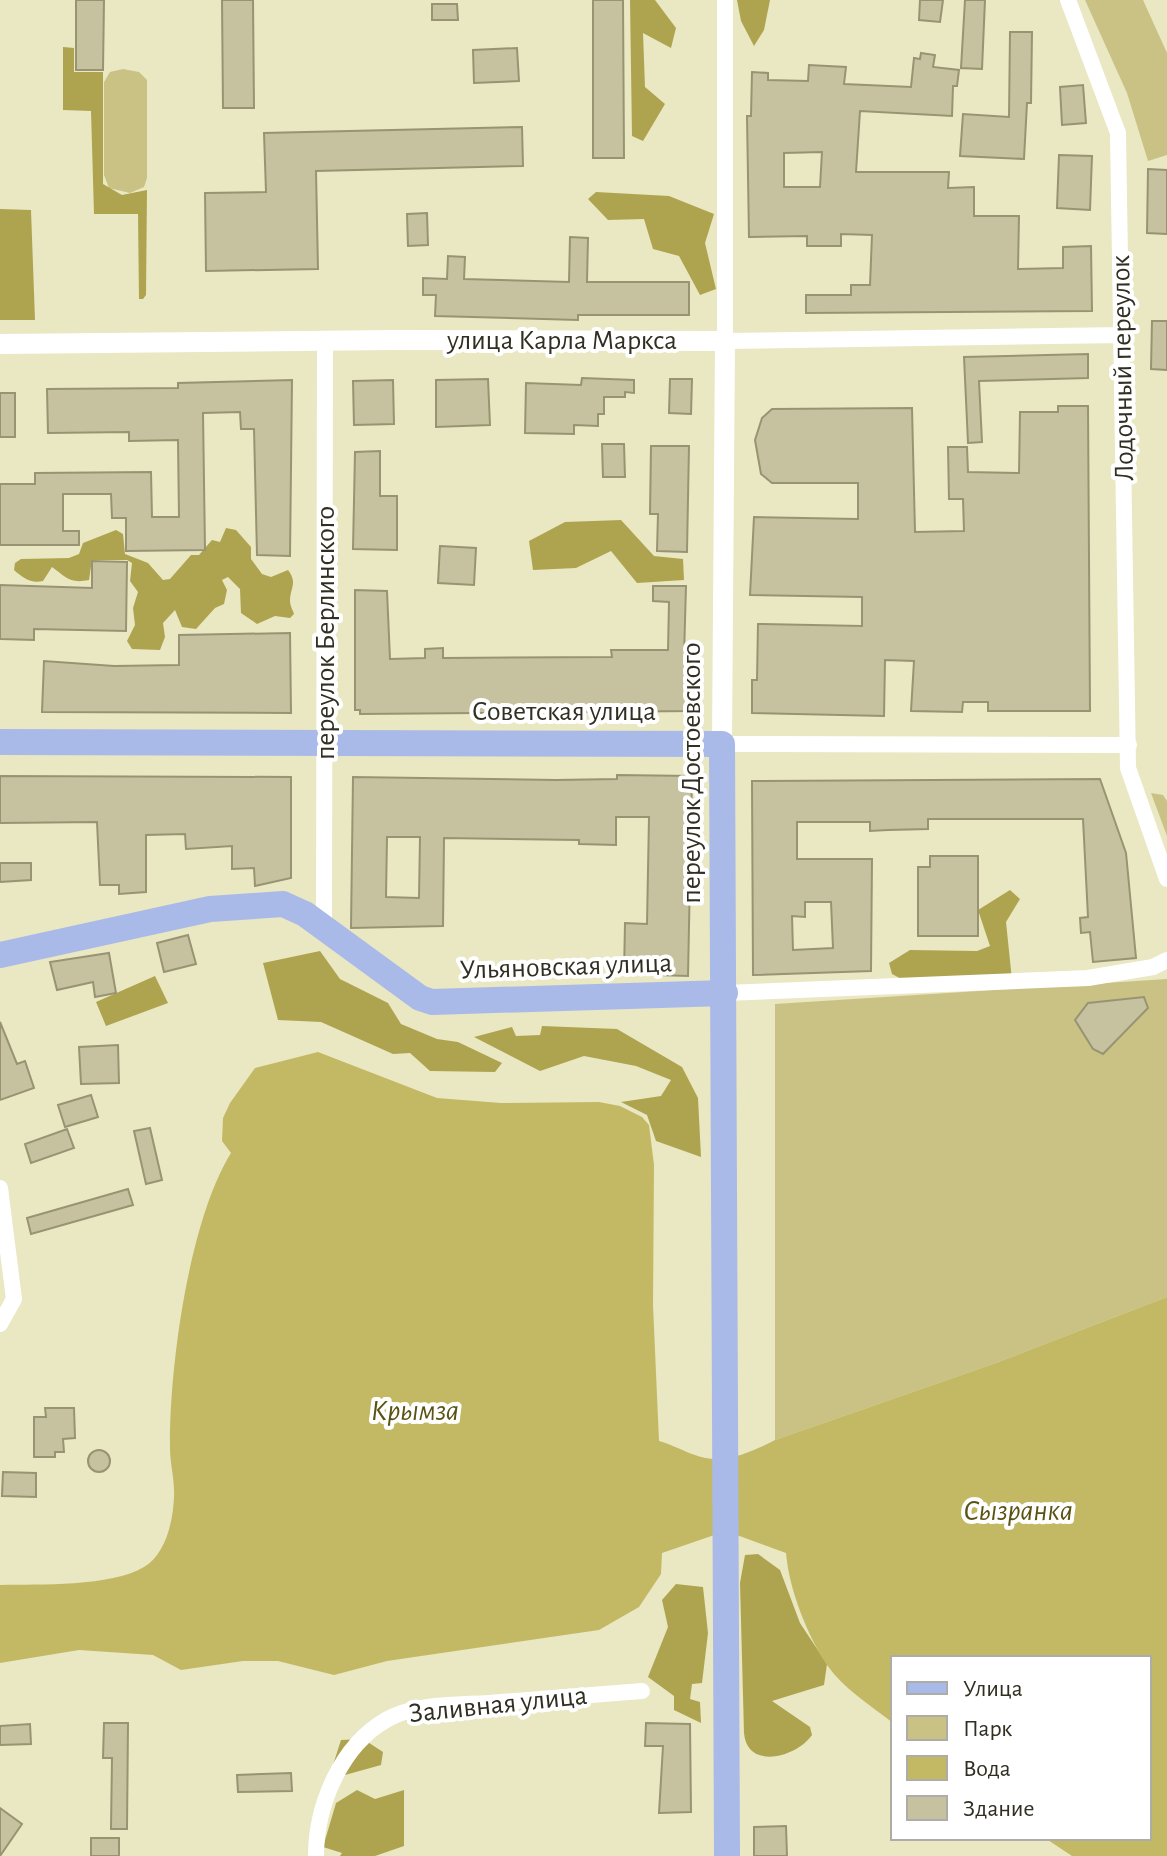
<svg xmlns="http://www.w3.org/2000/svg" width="1167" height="1856" font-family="'Alegreya Sans',sans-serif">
<rect width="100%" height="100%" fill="#eae7c3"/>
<path fill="#cac284" d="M1085 0H1143L1167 53V155L1148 161 1127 93Z
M123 69 139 72 147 80V178L144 187 130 193 109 188 104 175V82L110 72Z
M1151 793 1163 795 1167 801V836Z
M1167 979V1297L996 1363 775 1440V1004Z"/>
<path fill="#aea44f" d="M630 0H655L676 28 671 48 643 33 645 87 665 104 643 141 632 136Z
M737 0H770L764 30 754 46 741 21Z
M63 47 74 48V72H103V184L122 195 147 190 146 295 143 299H139L138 214H94L91 111 63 110Z
M596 192 669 196 714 214 705 243 716 289 700 295 679 256 653 249 644 219 608 220 588 199Z
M0 209 31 210 35 320H0Z
M621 520 654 556 683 559 684 580 637 583 611 551 576 568 533 570 529 541 565 522Z
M226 528 236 530 251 547V559L262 574 271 577 288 570C298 583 290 588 290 601 290 606 293 610 294 614L290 618 275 616 257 624 241 613 240 589 228 577 222 580 227 590 224 604 215 608 196 629 182 627 175 610 163 623 165 637 160 650 132 649 127 641 135 625 133 608 138 592 130 581 132 563 127 560H92L89 580C69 584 66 577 52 567L43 581C31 584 23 578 14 570L15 563 21 559 69 558 79 554 83 543 116 530 123 534 125 554 148 563 163 580 170 579 191 555H199L212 540 220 542Z
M1010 890 1020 899 1006 922 1012 980 907 982 892 974 889 963 910 950 977 951 990 946 978 910Z
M320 951 340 979 388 1003 401 1024 437 1039 458 1042 502 1063 495 1072 430 1071 410 1053 393 1054 321 1022 278 1020 263 963Z
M155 976 168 1003 106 1026 96 1002Z
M542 1026 617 1029 682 1067 698 1098 701 1157 656 1141 647 1115 621 1102 661 1096 671 1080 636 1066 584 1056 540 1071 474 1037 512 1027 516 1036 540 1035Z
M758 1554 780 1570 800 1623 827 1664 824 1685 772 1701 810 1727 812 1735C796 1758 747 1770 744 1733L740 1583 745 1555Z
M676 1584 703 1587 708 1633 702 1683 692 1684 690 1699 700 1702 701 1723 674 1710V1696L648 1677 668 1627 662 1600Z
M363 1739 383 1752 381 1765 345 1775 333 1765 341 1740Z
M357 1790 375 1799 404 1790V1846L375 1856H340L342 1853 323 1847 336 1803Z"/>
<path fill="#c3b964" d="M318 1052 437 1098 501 1103 599 1102 620 1106 642 1117 649 1125 654 1165 653 1305 659 1441C673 1445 683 1451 695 1455 722 1466 752 1452 775 1440L996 1363 1167 1297V1856H1072L1045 1838H1149V1658H893V1723C870 1705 844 1689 827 1665 807 1635 789 1589 786 1553L726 1531 662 1553 661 1574 639 1607 599 1630 387 1661 334 1675 278 1661H243L181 1670 153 1655 79 1650 0 1663V1585C39 1584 111 1587 144 1567 166 1554 173 1521 174 1497 175 1481 170 1464 170 1448 169 1368 189 1220 231 1153L222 1141 223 1118 230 1103 255 1068Z"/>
<path fill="#c6c29f" stroke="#989473" stroke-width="2" fill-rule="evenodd" d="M76 0H104L103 70H76Z
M222 0H253L254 108H223Z
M593 0H623L624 158H593Z
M920 0H943L940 22 919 20Z
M965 0H985L982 69 961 68Z
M432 4H457L458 20H432Z
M1010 32H1032L1031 103H1027L1024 159 960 156 963 114 1009 117Z
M517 48 519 81 474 83 473 50Z
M921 53 935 55 933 67 959 70 957 86H953L952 116 860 111 856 172H949L948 188 974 187V216H1019L1018 269 1063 268V247L1091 246 1092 311 806 313V295H851V285H870L872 235 841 234V246H807V236L749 237 747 116H751L752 72 768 73V80L808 81 809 65 846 67 844 84 911 87 914 58 920 59ZM822 152 820 187H784V153Z
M1083 85 1086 123 1062 125 1060 87Z
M522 127 523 166 316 171 318 269 206 271 205 193 266 192 264 133Z
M1059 155 1092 156 1090 210 1057 208Z
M1148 169 1167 170V234L1147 233Z
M427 213 428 245 408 246 407 214Z
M570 237 588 238 587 282H689V315H578V320L435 316 436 295H423V278L447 279 448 256 465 257 464 279 569 282Z
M1152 321H1167V370L1151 369Z
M1088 354V378L979 381 982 442 968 443 964 357Z
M582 378 634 380V393L625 392V397H604V414H598V426L574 425V434L525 433 526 383 581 385Z
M488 379 490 425 436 427V380Z
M670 379H692L691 414 669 413Z
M292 380 290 556 257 555 254 429H241L240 412 203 413 205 550 126 551V518H112L111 494H63V531H79V545H0V484H35V473L151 472 152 517H179L178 440 129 441V432L48 433 47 389 178 388V383Z
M393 380 394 424 354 425 353 381Z
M0 393H15V437H0Z
M1058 406H1088L1090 711H988V702H963L962 712 911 711 914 661 885 660 884 716 752 713V680H757L758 624 862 626V597L750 595 754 517 858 519V483H772L761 474 755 440 762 418 772 409 912 408 915 532 964 531 963 499H949L948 447H967L968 472 1019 473 1020 412H1058Z
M602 444H624L625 477H603Z
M651 446H689L687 552 657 551 658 514H650Z
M380 451V496H397V550L353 549 355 452Z
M440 546 476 548 474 585 438 583Z
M92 561 127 562 126 631 34 629V640L0 639V585L92 588Z
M653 586H686L684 656H691L692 711 360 714V710H355V590L387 591 390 659 425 658V649L443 648V658L612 657 611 650H668L669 602 653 601Z
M290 633 291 713 42 712 44 661 114 666 179 665V635Z
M617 775 692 776 688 976 624 974 625 923 647 924 649 817H616V845L579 844V840L444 838 443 926 351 928 353 777 556 780 617 779ZM387 837H420L419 898 386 897Z
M0 776 291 777V878L255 886 254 868 232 869V846L186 849 185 834 146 835V892L119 894V885H100L97 822 0 823Z
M1100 779 1126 853 1136 958 1093 962 1090 932 1081 933 1080 918 1088 917 1083 819H928V829L888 830 870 831V822H797V859H872L871 971 753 975 752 781ZM805 902H831L833 948 793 950 792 916 805 917Z
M930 856H978V936H918V867H930Z
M0 863H31V880L0 882Z
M188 935 196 964 164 972 157 943Z
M109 953 116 993 95 997 93 982 57 990 50 962Z
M1144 997 1148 1008 1103 1054 1093 1049 1075 1020 1088 1003Z
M0 1022 17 1064 25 1061 34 1088 0 1100Z
M118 1045 119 1083 81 1084 79 1047Z
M91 1095 98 1117 65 1127 58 1105Z
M150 1128 162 1180 146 1184 134 1131Z
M67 1129 74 1148 31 1163 25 1144Z
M128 1189 133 1205 31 1234 27 1218Z
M45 1408H74L75 1438 63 1439 64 1452H55V1457H34V1417H46Z
M88 1461a11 11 0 1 1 22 0a11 11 0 1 1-22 0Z
M3 1472 36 1473V1497L2 1496Z
M104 1723H128L127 1829H111L112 1758H103Z
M646 1723 690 1724 691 1812 659 1813 663 1746H645Z
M30 1724 31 1744 0 1745V1726Z
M291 1773 292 1791 238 1792 237 1775Z
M0 1808 22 1824 0 1856Z
M786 1826 787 1856H754V1827Z
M91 1838H119V1856H91Z"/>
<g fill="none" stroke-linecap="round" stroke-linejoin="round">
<path stroke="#fff" stroke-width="16" d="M725 0V341L1124 335
M1068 0 1118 133 1128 768 1167 879
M722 744 1129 745
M324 926 325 340
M725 993 1088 978 1153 967 1167 960
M0 1188 14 1299 0 1324
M316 1856C316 1805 341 1746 386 1720 415 1703 457 1705 489 1703 540 1699 591 1695 642 1691"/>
<path stroke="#fff" stroke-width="20" d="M0 344 393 340 725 341 722 744"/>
<path stroke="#a9bae8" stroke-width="26" d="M0 742 722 744 727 1856
M0 955 210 909 283 904 305 914 420 998 432 1002 725 993"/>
</g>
<g text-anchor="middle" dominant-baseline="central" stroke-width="8" stroke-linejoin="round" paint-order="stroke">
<g font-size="28" fill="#312f22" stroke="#fff">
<text x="562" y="341">улица Карла Маркса</text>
<text transform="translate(1123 368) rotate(-91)">Лодочный переулок</text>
<text transform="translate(326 633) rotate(-90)">переулок Берлинского</text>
<text x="564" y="712">Советская улица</text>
<text transform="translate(692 773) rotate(-90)">переулок Достоевского</text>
<text transform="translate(566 967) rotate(-2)">Ульяновская улица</text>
<text transform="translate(498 1705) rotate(-6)">Заливная улица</text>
</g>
<g font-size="30" font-style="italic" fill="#5b5313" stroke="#fff">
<text x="415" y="1411">Крымза</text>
<text x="1018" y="1511">Сызранка</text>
</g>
</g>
<rect x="891" y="1656" width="260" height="184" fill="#ffffff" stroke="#adaca7" stroke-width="2"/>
<rect x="907" y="1682" width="40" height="12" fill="#a9bae8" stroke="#adaca7" stroke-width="2"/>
<text x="963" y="1696" font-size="24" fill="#312f22">Улица</text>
<rect x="907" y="1716" width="40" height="24" fill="#cac284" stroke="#adaca7" stroke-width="2"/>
<text x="963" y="1736" font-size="24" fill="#312f22">Парк</text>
<rect x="907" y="1756" width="40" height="24" fill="#c3b964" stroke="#adaca7" stroke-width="2"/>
<text x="963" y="1776" font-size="24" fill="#312f22">Вода</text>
<rect x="907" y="1796" width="40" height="24" fill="#c6c29f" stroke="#adaca7" stroke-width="2"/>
<text x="963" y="1816" font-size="24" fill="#312f22">Здание</text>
</svg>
